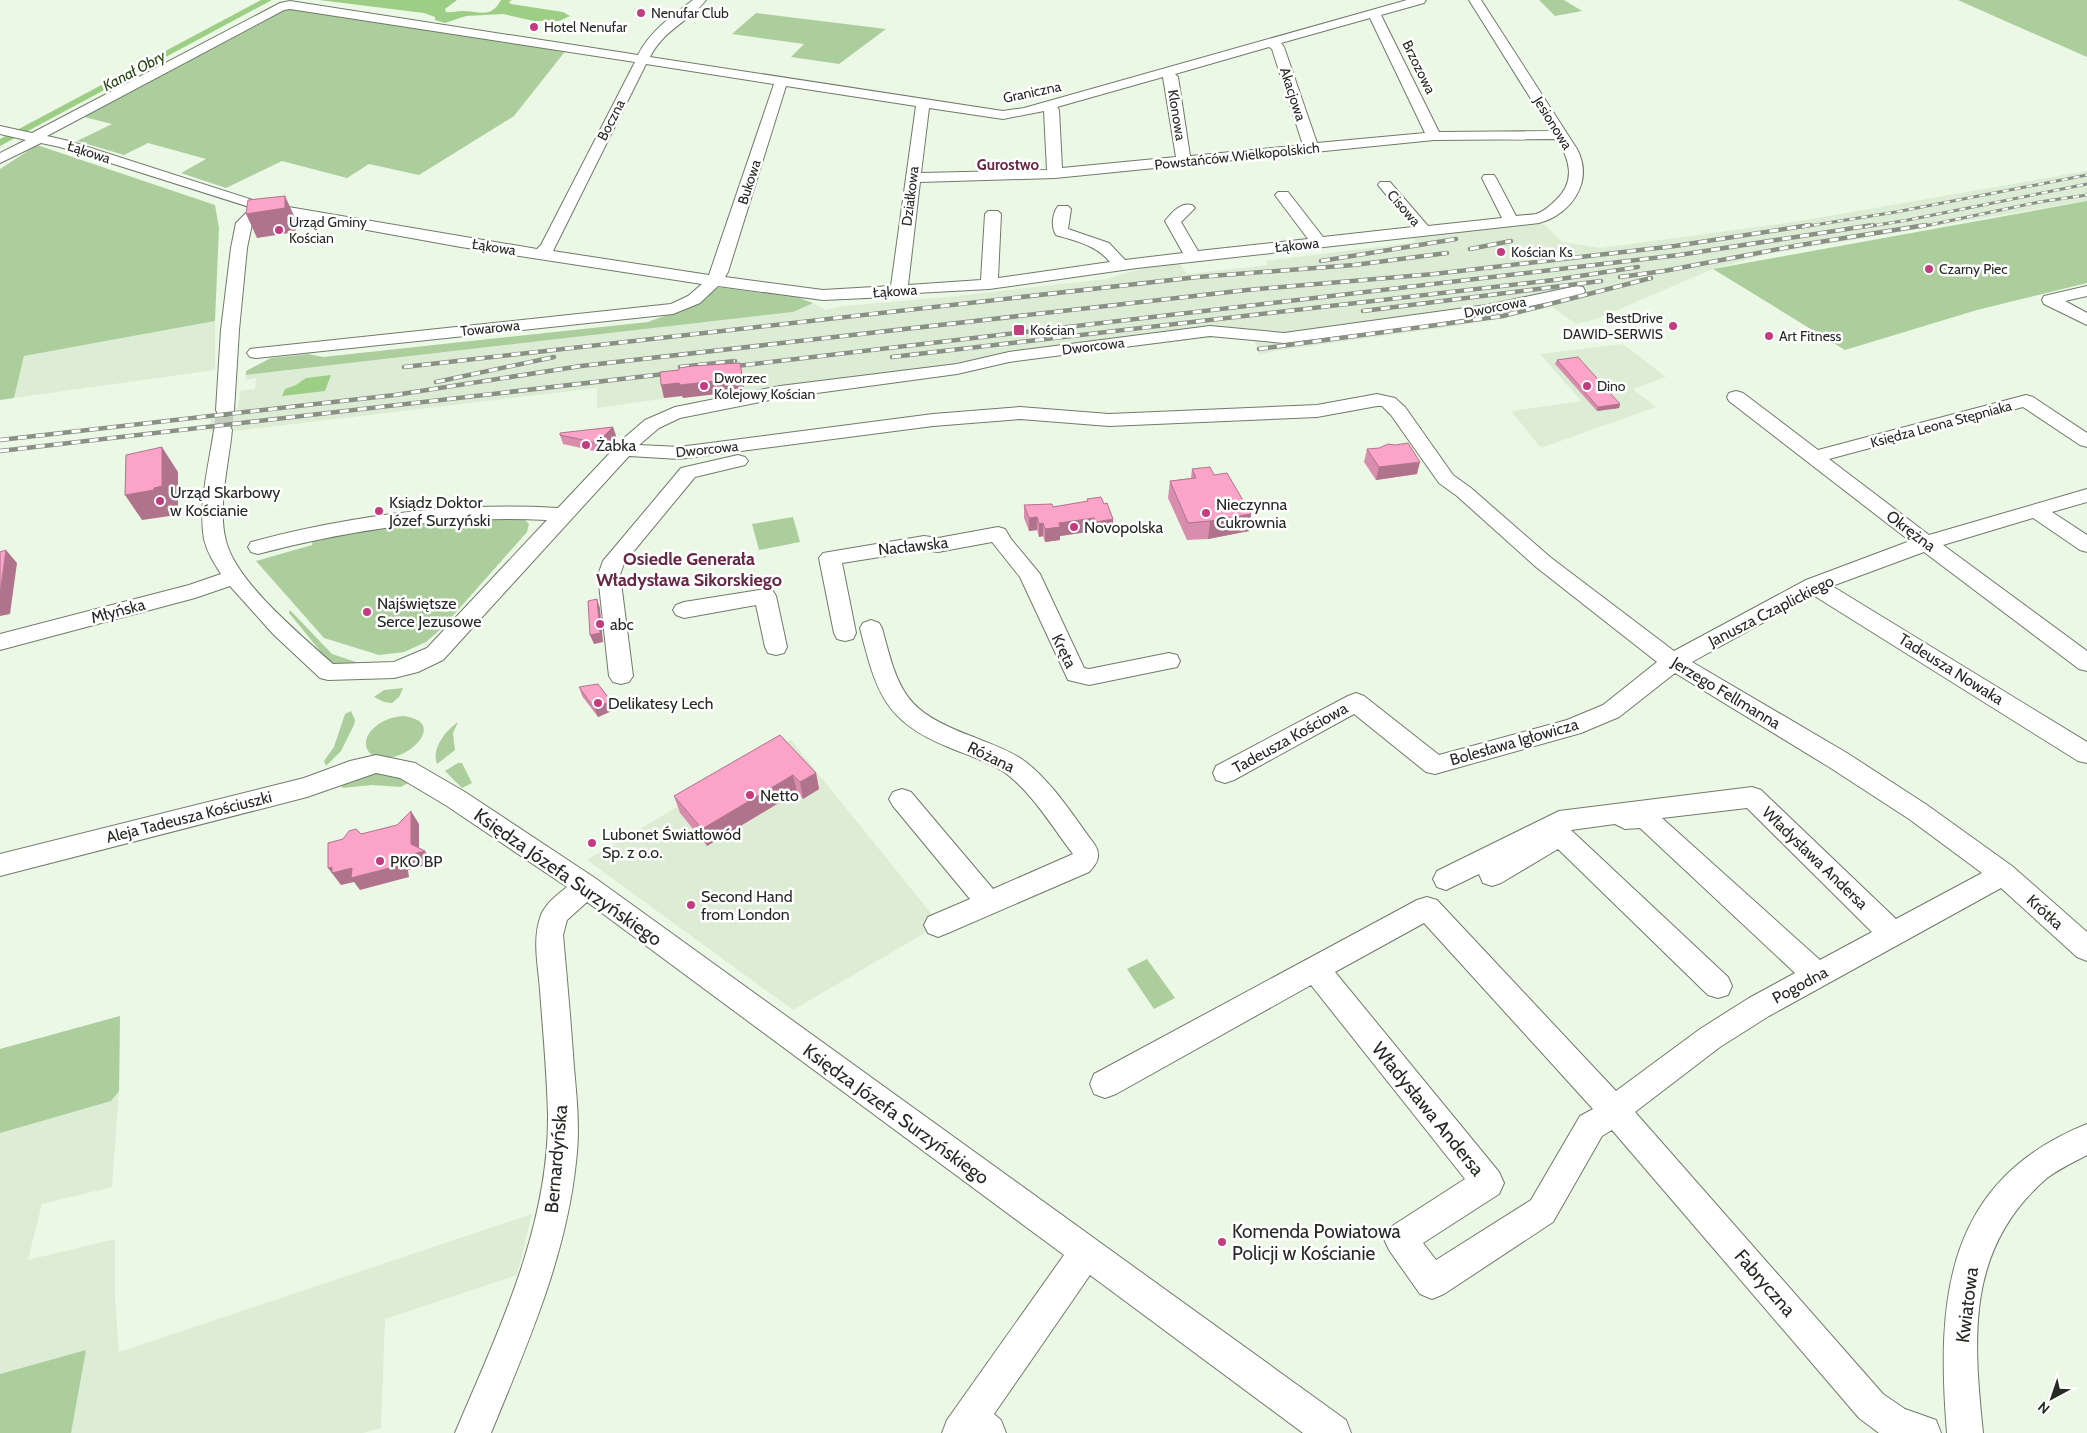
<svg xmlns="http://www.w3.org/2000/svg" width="2087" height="1433" font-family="Cabin,sans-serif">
<rect width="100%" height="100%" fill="#ecf8e6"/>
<path fill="#ddedd5" d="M2087 171V201L1767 254 1713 269 1596 319 1576 324 1552 307 1463 325 1274 351 1260 355 1254 341 1218 337 1007 361 774 397 772 387 745 391 744 388 726 390V393L683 398 682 396 597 408V388L234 431V428L209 432 212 413 238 408 240 391 255 389 256 378 246 380V375L793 312 813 303 825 310 843 306 957 296 1106 279 1144 268 1175 264 1181 265 1187 274 1252 267 1268 265 1265 261 1416 242 1412 238 1539 223 1546 226 1562 242 1601 248 1800 221Z
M215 321V370L14 398 24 356Z
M1623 344 1666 377 1633 389 1656 407 1541 448 1511 411 1581 401 1540 354Z
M791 740 934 917 930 930 793 1010 587 860Z
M120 1016 119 1091 112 1187 42 1204 28 1260 115 1239V1297L119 1352 532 1214 517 1275 385 1319 381 1428 363 1433H0V1049Z"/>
<path fill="#acce9c" d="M1539 0H1564L1582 11 1555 16Z
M1958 0H2087V57L1969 5Z
M290 7 567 49 514 116 419 175 369 164 347 178 282 161 226 188 181 173 206 159 148 143 124 155 77 141 112 124 84 117Z
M756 13 886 29 839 64 791 57 804 44 732 34Z
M37 145 215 205 219 228 215 321 24 356 14 398 0 400V169Z
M2087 201V283L1977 310 1845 350 1713 269Z
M716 287 799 298 813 303 793 312 246 375V371L271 358 308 354 323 357 648 322C674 312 697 308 716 287Z
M793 517 800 542 759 550 752 524Z
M523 518 529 524 527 532 442 628 426 642 404 652 379 655 324 638 256 561 312 545 313 537 424 521Z
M290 610 332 654 371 667 341 668 330 663 289 613Z
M403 688 399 697 392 703 384 702 374 697 384 690Z
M351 711 355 720 354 725 341 751 326 766 324 761 334 747 345 714Z
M403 716C447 721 412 759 384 758 364 758 360 739 375 727 383 720 392 717 403 716Z
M458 722 453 733 455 750 437 764C431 749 446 730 458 722Z
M458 763H462L472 783 462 788 445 771Z
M358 773 382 774 413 780 401 787 372 785 343 788 337 782Z
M1147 959 1175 998 1154 1009 1127 969Z
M120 1016 119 1091 111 1101 0 1133V1049Z
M86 1350 71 1433H0V1374Z"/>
<path fill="#9dce85" d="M319 0H457L445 9 446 12C452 13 456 11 462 11 479 11 491 19 501 0H512L509 2 511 4 563 12 570 16 559 21H534L503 14 466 16 445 23 435 20V17L424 13Z
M331 375 325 391 282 396 285 389 296 385 306 378Z"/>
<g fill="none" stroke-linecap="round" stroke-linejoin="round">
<path fill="#9dce85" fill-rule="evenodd" d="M261 0H272L0 146V139Z"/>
<path stroke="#c4cfbf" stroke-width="18" stroke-dasharray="18 9" stroke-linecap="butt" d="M223 430 225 410"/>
<g stroke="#707a6b" stroke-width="2">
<path id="minor" d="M693 0H706C689 22 664 29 650 57L1003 111 1024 108 1407 0H1426L1424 3 1381 15 1439 132 1551 131 1469 0H1481L1577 149C1594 181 1572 214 1539 223L1137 268 989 289 898 294 888 297 823 300 718 286 700 303 673 314 256 358 250 357 247 353 250 349 671 304 688 296 702 284 461 247 262 211 60 147 41 143 0 163V153L26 140 0 134V126L32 133 280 3 290 1 638 55C650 31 672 16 693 0ZM290 9 635 62 541 245 537 249 259 202 69 141 47 136 284 10ZM1370 18 1425 133 1317 143 1284 47 1281 43ZM1269 47 1272 49 1303 145 1190 156 1178 77 1175 74ZM646 64 774 84 709 275 553 251ZM1163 77 1176 157 1062 168 1059 110 1057 107ZM786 86 916 106 891 286 823 290 725 277 728 272ZM929 108 1003 119 1044 111 1047 170 921 173ZM1557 139C1570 160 1576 181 1556 200 1551 205 1543 212 1536 214 1530 215 1522 215 1516 216L1496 178 1494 175H1484L1482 178 1502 218 1428 226 1390 182H1380L1378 185 1413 227 1323 237 1288 192H1278L1275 195 1308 239 1198 251 1181 222 1195 208 1192 205C1181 202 1172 212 1165 221L1183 253 1125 260 1109 243 1068 229 1071 209 1068 206H1058C1052 214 1051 227 1056 235 1076 241 1096 245 1110 262L998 278 1001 214 998 211H988L985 214 981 280 908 285 920 182 1055 178 1434 140Z
M251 211 256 213 259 216 252 224 247 248 239 330 234 410 232 414 225 416 218 414 216 410 221 330 231 248 236 223 246 213Z
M1577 286 1583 287 1585 291 1583 295 1487 315 1418 326 1284 343 1210 336 1009 362 957 374 780 398 680 418 659 428 639 445 679 447 933 414 1020 407 1109 414 1317 405 1377 394 1395 398 1405 407 1453 475 1471 488 1550 557 1674 651 1806 580 1910 541 1729 401 1727 397 1729 393 1736 391 1743 393 1818 450 2026 395 2033 397 2087 433V447L2080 445 2023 407 1829 459 1929 535 2087 489V502L2052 512 2087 535V552L2080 550 2033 518 1943 545 2087 651V671L2079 669 1924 552 1832 586 2087 742V763L2078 761 1813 595 1692 662 1847 753 1927 805 2012 866 2087 932V961L2077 957 2001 888 1769 1016 1720 1047 1635 1112 1883 1394 1905 1409 1936 1420 1941 1433H1879L1859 1418 1612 1130 1602 1136 1553 1222 1444 1294 1432 1299 1420 1294 1389 1250 1384 1239 1389 1228 1465 1179 1311 985 1116 1094 1105 1098 1094 1094 1090 1084 1094 1074 1417 900 1427 897 1437 900 1616 1091 1700 1029 1749 998 1795 973 1640 828 1625 829 1615 824 1571 830 1728 977 1732 986 1728 995 1718 998 1708 995 1558 849 1501 883 1492 886 1483 883 1479 874 1446 890 1437 887 1433 879 1437 871 1559 811 1752 787 1761 790 1896 919 1982 873 1909 819 1829 767 1675 673 1619 717 1581 733 1435 774 1426 772 1354 714 1234 780 1225 783 1216 780 1213 773 1216 766 1348 696 1356 693 1364 696 1439 755 1567 720 1603 705 1657 662 1536 567 1457 496 1439 483 1391 415 1382 406H1377L1317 417 1109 426 1020 419 933 426 679 459 629 456 443 660 418 672 394 678 328 680 320 678 273 634 230 586 195 598 0 650V634L189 585 221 574C214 563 207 552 204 539 198 504 209 465 214 430L216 426 223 424 230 426 232 430C229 463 217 508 226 541 236 582 301 635 333 664L394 662 427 648 547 520C449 515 353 529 258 554L251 552 248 547 251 542C352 515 454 502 558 508L624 438 645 420 675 407 780 386 957 364 1009 352 1210 326 1284 333 1487 305ZM1747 808 1872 932 1820 960 1662 818ZM1424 923 1593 1109 1580 1116 1531 1200 1436 1260 1423 1243 1499 1194 1504 1183 1499 1172 1335 972Z
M2087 286V296L2065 301 2087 313V325L2044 304 2042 300 2044 296Z
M738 455 745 457 748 461 745 465 695 477 624 563 620 575 633 676 629 682 621 684 613 682 609 676 598 575 603 561 681 468Z
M998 527 1005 529 1011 539 1040 574 1084 668 1089 669 1169 653 1177 655 1180 661 1177 667 1089 685 1068 680 1020 577 992 542 938 552 924 550 842 563 856 633 853 639 845 641 837 639 834 633 819 558 823 553 924 536 938 538Z
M765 589 773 591 776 596 787 647 784 653 776 655 768 653 765 647 756 605 684 618 676 615 673 610 676 605 684 602Z
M871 620 879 623 882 628C899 693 905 711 971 736 988 743 1007 749 1023 760 1051 780 1074 817 1095 845 1101 855 1098 863 1089 872L948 933 938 937 928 933 924 925 928 917 970 899 893 806 889 799 893 792 902 789 911 792 993 889 1073 854C1052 827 1032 792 1004 772 987 761 967 755 948 747 884 721 876 691 860 628L863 623Z
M376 755 415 763 465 792 595 878 1346 1420 1351 1433H1303L1090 1275 994 1414 1001 1420 1006 1433H942L947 1420 1064 1255 587 902 567 920 563 935C567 979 571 1023 574 1068 577 1099 580 1131 576 1162 566 1258 527 1345 491 1433H455C498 1331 549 1228 548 1115 547 1073 543 1031 540 990 538 964 532 939 541 915 546 903 557 895 567 887L447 806 400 778 376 773 307 797 0 876V854L304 778 350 761Z
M2087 1124V1155C2074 1162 2059 1169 2047 1178 1966 1248 1973 1336 1983 1433H1947C1936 1299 1945 1181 2087 1124Z"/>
</g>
<use href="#minor" fill="#fff" fill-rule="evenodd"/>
<g stroke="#899185" stroke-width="3">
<path id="rail-far1" d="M1802 227 1896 212 2087 175
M1865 227 1908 220 2087 184
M1920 227 2039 202 2087 195"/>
</g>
<g stroke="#899185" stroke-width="4.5">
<path id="rail" d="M1794 246 1926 225
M1470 249 1511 241
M1321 261 1456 239
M1620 277 1664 271 1800 245
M1363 311 1601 281
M1259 349 1503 316 1651 278
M892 357 1554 280 1638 267
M404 367 1198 277 1354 265 1447 253
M680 367 735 361
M728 367 1679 255 1873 225
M436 382 554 357
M0 440 395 395 581 366 1247 290 1434 274 1675 246 1810 225
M0 451 673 373"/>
</g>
<use href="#rail-far1" stroke="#fff" stroke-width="2" stroke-dasharray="6" stroke-linecap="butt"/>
<use href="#rail" stroke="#fff" stroke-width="3" stroke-dasharray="9" stroke-linecap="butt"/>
</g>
<path fill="#d88dac" d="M1557 360 1620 404 1619 408 1597 411 1555 364Z
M613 427 616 436 599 452 563 444 560 435Z
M1367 449 1417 474 1376 480 1364 462Z
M1192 469 1214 475 1251 514 1249 531 1208 539 1187 540 1168 498 1170 481 1191 478Z
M1087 499 1113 532 1095 534 1094 531 1060 536V540L1045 542 1043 536 1039 537 1037 530 1029 531 1024 518V505L1053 507 1087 502Z
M579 687 614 710 598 717 582 696Z
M780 735 816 773 819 789 803 799 797 792 707 846 680 813 674 796Z"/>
<path fill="#b0738c" d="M285 196 296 220V232L257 238 246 214Z
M740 363 744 388 726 390V393L683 398 682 396 664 398 661 385Z
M1620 404 1619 408 1597 411 1598 407Z
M613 427 616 436 599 452 597 443Z
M162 447 178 472V512L170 513V516L142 520 125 495Z
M1420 462 1417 474 1376 480 1379 467Z
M1251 514 1249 531 1208 539 1210 521Z
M1037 517V530L1029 531V518Z
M1094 518V531L1060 536V540L1045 542V529L1059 523Z
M1113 519V532L1095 534 1096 522Z
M1043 523V536L1039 537V524Z
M6 550 17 563 10 614 0 616V594Z
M597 599 600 608 603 642 594 644 590 635Z
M611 701 614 710 598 717 594 708Z
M816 773 819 789 803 799 800 782Z
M793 775 797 792 707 846 702 829Z
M411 811 419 824V852L425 851 433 863 408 870 409 877 360 890 354 882 341 885 328 868 401 857 411 844Z"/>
<path fill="#fba4c8" stroke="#b0738c" d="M285 196V208L246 214 248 200Z
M1578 357 1620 404 1598 407 1557 360Z
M740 363 742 375 723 378 724 380 680 385 679 383 661 385 660 372 679 370V368L692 366Z
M613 427 597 443 560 435V433Z
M1408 443 1420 462 1379 467 1367 449 1379 448 1388 444 1395 445Z
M162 447V486L154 488V490L125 495 126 455Z
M1210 467 1214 475 1227 473 1251 514 1210 521 1188 523 1170 481 1196 478 1192 469Z
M1101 497 1104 504 1107 503 1113 519 1096 522 1094 518 1059 523 1060 527 1045 529 1043 523 1039 524 1037 517 1029 518 1024 505 1052 504 1053 507 1088 501 1087 499Z
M6 550 0 594V552Z
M597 599 600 633 590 635 588 601Z
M598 684 611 701 594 708 579 687Z
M780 735 816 773 800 782 793 775 702 829 674 796Z
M411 811V844L425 851 401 857V865L351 878 352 868 332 873V867L328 868V843L343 839 349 831 356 829 361 834 397 825Z"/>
<g fill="#c23c7f" stroke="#fff" stroke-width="2">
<circle cx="641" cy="13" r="5"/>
<circle cx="534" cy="27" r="5"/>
<circle cx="279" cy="230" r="5"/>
<circle cx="1501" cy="252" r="5"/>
<circle cx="1929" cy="269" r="5"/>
<circle cx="1673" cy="326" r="5"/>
<rect x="1013" y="324" width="12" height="12" rx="2.5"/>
<circle cx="1769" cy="336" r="5"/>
<circle cx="704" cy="386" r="5"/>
<circle cx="1587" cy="386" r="5"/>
<circle cx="586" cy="445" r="5"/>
<circle cx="160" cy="501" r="5"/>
<circle cx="379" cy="511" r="5"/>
<circle cx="1206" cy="513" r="5"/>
<circle cx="1074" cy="527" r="5"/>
<circle cx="367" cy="612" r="5"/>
<circle cx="600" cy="624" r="5"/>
<circle cx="598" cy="703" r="5"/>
<circle cx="750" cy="795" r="5"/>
<circle cx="592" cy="843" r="5"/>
<circle cx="380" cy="861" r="5"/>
<circle cx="691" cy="905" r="5"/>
<circle cx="1222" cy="1242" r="5"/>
</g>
<g text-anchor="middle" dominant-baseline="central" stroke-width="5" stroke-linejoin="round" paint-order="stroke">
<g font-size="14" fill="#262a24" stroke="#fff" text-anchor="start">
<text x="651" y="13">Nenufar Club</text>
<text x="544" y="27">Hotel Nenufar</text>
<text x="289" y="222">Urząd Gminy<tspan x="289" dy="16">Kościan</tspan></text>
<text x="1511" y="252">Kościan Ks</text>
<text x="1939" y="269">Czarny Piec</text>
<text x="1663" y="318" text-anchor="end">BestDrive<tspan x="1663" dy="16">DAWID-SERWIS</tspan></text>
<text x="1030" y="330">Kościan</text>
<text x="1779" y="336">Art Fitness</text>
<text x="714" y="378">Dworzec<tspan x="714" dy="16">Kolejowy Kościan</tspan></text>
<text x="1597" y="386">Dino</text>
</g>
<g font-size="14" fill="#262a24" stroke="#fff">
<text transform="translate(1419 67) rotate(64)">Brzozowa</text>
<text transform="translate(1032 92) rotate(-12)">Graniczna</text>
<text transform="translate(1293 94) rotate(72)">Akacjowa</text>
<text transform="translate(1177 115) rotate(81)">Klonowa</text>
<text transform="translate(611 120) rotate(-63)">Boczna</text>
<text transform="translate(1553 123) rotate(58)">Jesionowa</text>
<text transform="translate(89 152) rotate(18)">Łąkowa</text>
<text transform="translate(1237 156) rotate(-6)">Powstańców Wielkopolskich</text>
<text transform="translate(749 182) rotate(-72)">Bukowa</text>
<text transform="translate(910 196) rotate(-83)">Działkowa</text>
<text transform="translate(1404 208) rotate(49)">Cisowa</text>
<text transform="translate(1297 245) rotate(-6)">Łąkowa</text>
<text transform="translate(494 247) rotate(9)">Łąkowa</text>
<text transform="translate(895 291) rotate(-4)">Łąkowa</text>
<text transform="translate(1495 307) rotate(-11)">Dworcowa</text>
<text transform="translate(490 328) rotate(-6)">Towarowa</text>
<text transform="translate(1093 346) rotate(-7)">Dworcowa</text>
<text transform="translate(1941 424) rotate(-15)">Księdza Leona Stępniaka</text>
<text transform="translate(707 449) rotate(-6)">Dworcowa</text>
</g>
<g font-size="15" font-style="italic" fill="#254412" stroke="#fff">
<text transform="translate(134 71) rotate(-28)">Kanał Obry</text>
</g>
<g font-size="15" font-weight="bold" fill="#682745" stroke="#fff">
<text x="1008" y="165">Gurostwo</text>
</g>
<g font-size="16" fill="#262a24" stroke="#fff" text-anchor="start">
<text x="596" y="445">Żabka</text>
<text x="170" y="492">Urząd Skarbowy<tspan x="170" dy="18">w Kościanie</tspan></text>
<text x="389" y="502">Ksiądz Doktor<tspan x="389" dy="18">Józef Surzyński</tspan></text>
<text x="1216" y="504">Nieczynna<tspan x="1216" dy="18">Cukrownia</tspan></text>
<text x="1084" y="527">Novopolska</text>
<text x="377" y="603">Najświętsze<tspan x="377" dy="18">Serce Jezusowe</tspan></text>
<text x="610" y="624">abc</text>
<text x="608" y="703">Delikatesy Lech</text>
<text x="760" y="795">Netto</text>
<text x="602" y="834">Lubonet Światłowód<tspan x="602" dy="18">Sp. z o.o.</tspan></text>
<text x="390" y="861">PKO BP</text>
<text x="701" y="896">Second Hand<tspan x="701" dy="18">from London</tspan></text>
</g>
<g font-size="16" fill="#262a24" stroke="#fff">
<text transform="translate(1911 531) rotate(37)">Okrężna</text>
<text transform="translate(913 546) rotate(-6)">Nacławska</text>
<text transform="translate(118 611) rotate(-15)">Młyńska</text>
<text transform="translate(1771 611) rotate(-27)">Janusza Czaplickiego</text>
<text transform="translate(1064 651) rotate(64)">Kręta</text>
<text transform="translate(1951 669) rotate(32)">Tadeusza Nowaka</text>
<text transform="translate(1726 693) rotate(31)">Jerzego Fellmanna</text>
<text transform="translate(1290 738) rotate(-29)">Tadeusza Kościowa</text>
<text transform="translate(1514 742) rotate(-16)">Bolesława Igłowicza</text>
<text transform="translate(991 757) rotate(26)">Różana</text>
<text transform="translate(189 817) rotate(-14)">Aleja Tadeusza Kościuszki</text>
<text transform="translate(1815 858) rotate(44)">Władysława Andersa</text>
<text transform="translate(2045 912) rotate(42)">Krótka</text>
<text transform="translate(1800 985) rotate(-28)">Pogodna</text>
</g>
<g font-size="18" font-weight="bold" fill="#682745" stroke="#fff">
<text x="689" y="559">Osiedle Generała<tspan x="689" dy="21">Władysława Sikorskiego</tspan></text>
</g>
<g font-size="19" fill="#262a24" stroke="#fff">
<text transform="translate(568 877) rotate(35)">Księdza Józefa Surzyńskiego</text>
<text transform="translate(1428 1109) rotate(51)">Władysława Andersa</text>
<text transform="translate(896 1114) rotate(36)">Księdza Józefa Surzyńskiego</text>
<text transform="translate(556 1159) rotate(-85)">Bernardyńska</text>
<text transform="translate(1765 1283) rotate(49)">Fabryczna</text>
<text transform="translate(1967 1305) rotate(-83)">Kwiatowa</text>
</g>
<g font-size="19" fill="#262a24" stroke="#fff" text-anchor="start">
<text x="1232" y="1231">Komenda Powiatowa<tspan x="1232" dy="22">Policji w Kościanie</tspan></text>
</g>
</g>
<g transform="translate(2052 1398) rotate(220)" stroke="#ffffff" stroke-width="4" paint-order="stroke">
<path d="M0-4L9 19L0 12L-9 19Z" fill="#262a24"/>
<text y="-8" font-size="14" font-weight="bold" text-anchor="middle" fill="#262a24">N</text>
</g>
</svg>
